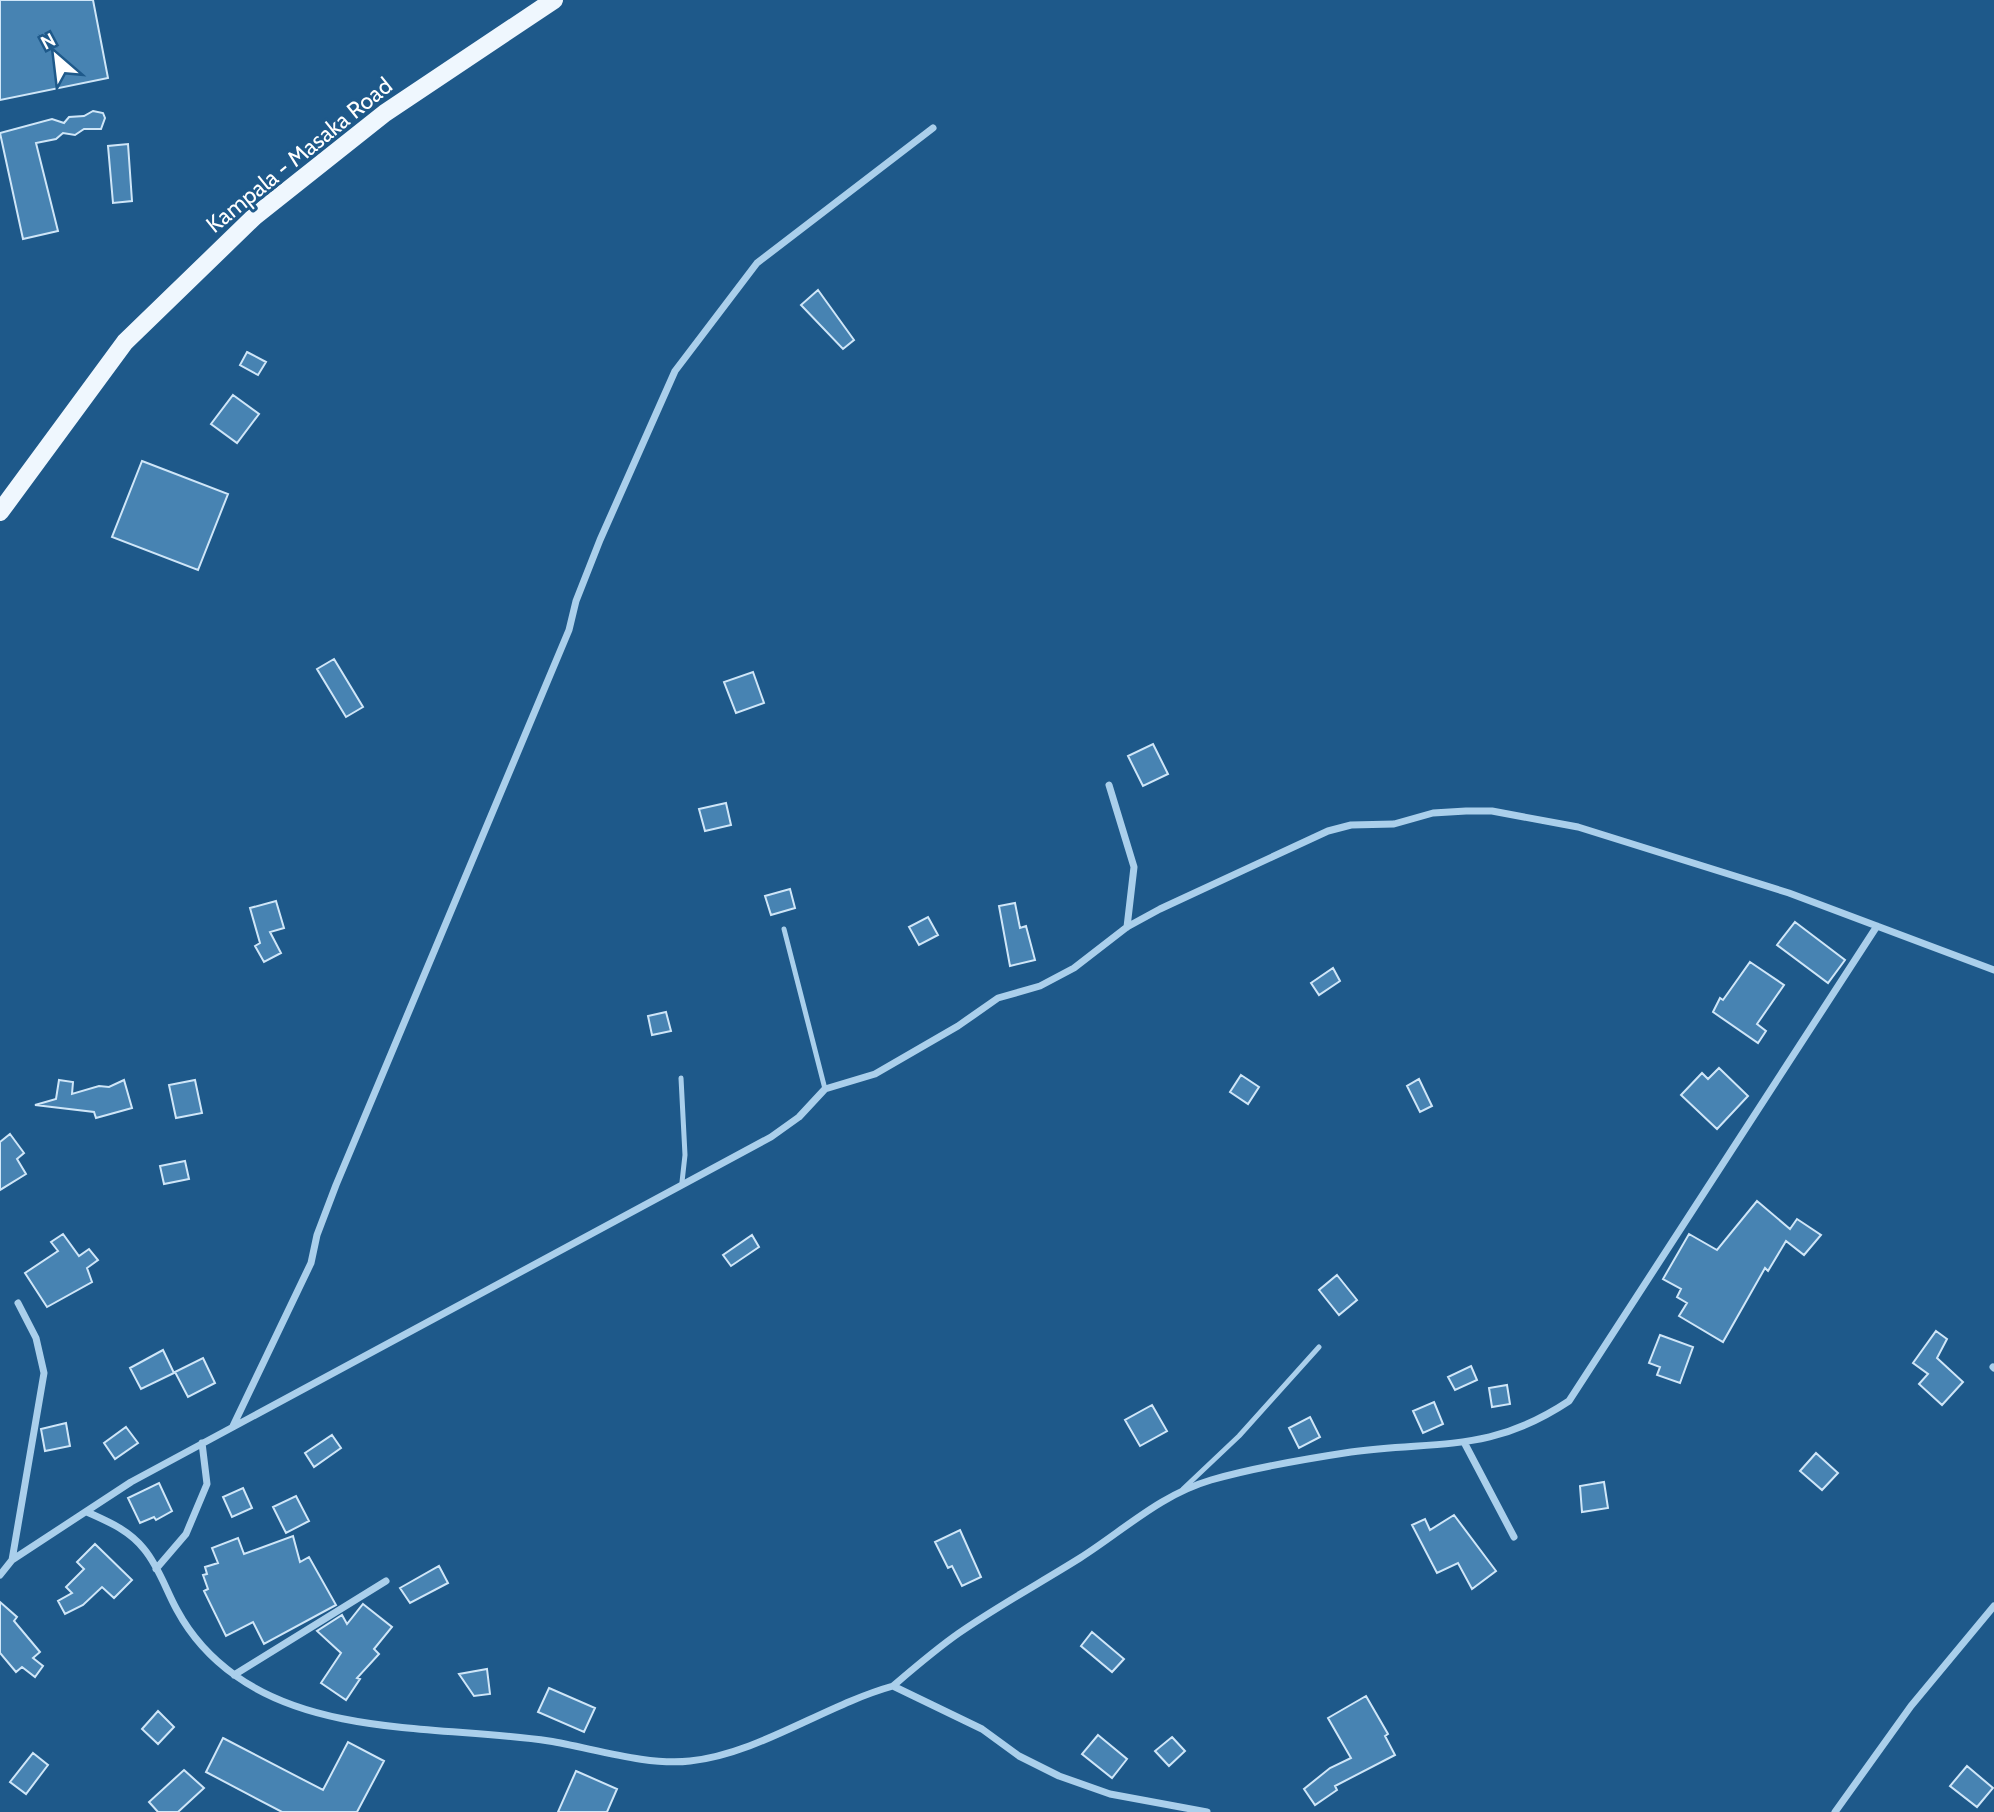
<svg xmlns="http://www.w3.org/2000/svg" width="1994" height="1812" font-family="Cabin,sans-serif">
<rect width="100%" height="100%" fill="#1e598a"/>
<path fill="#4783b2" stroke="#cfe6f8" stroke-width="2" d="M0 0H93L108 78 0 100Z
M93 111 103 113 105 118 101 129H84L75 135 63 133 56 139 36 143 58 231 23 239 0 133 52 119 64 123 69 117 84 116Z
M128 144 132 201 113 203 108 146Z
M818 290 854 340 843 349 801 305Z
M247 352 266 362 258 375 240 365Z
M233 395 259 414 237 443 211 424Z
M142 461 228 494 198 570 112 537Z
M334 659 363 707 346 717 317 669Z
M753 672 764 703 736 713 724 682Z
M1153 744 1168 774 1143 786 1128 756Z
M726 803 731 825 705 831 699 809Z
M790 889 795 908 771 915 765 896Z
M276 901 284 928 270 932 281 953 264 962 255 946 260 943 250 908Z
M1015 903 1020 928 1026 926 1035 960 1010 966 999 906Z
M928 917 938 935 919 945 909 927Z
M1795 922 1845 960 1828 983 1777 945Z
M1750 962 1784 985 1757 1024 1766 1031 1758 1043 1713 1012 1720 998 1723 1000Z
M1333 968 1340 981 1319 995 1311 983Z
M666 1012 671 1031 652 1035 648 1016Z
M1719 1068 1748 1096 1717 1129 1681 1095 1702 1073 1708 1079Z
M1241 1075 1259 1087 1248 1104 1230 1092Z
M1419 1079 1432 1106 1420 1112 1407 1086Z
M59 1080 73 1082 72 1094 99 1086 109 1087 124 1080 132 1108 96 1118 94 1112 35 1105 56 1099Z
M195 1080 202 1113 176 1118 169 1085Z
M10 1134 24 1153 17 1159 26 1174 0 1190V1142Z
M185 1161 189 1179 164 1184 160 1166Z
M1757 1201 1790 1229 1797 1219 1821 1235 1804 1255 1786 1241 1768 1271 1765 1268 1723 1342 1679 1316 1687 1303 1677 1297 1681 1289 1663 1279 1689 1234 1717 1250Z
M63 1234 79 1256 89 1249 98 1260 87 1268 92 1282 47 1307 25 1273 58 1251 51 1242Z
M752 1235 759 1247 731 1266 723 1255Z
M1337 1275 1357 1300 1339 1315 1319 1290Z
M1936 1331 1947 1339 1937 1358 1963 1382 1942 1405 1919 1384 1928 1374 1913 1363Z
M1660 1335 1693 1347 1680 1383 1657 1375 1660 1367 1649 1363Z
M163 1350 174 1373 141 1389 130 1368Z
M203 1358 215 1383 188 1397 175 1372Z
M1471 1366 1477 1380 1455 1390 1448 1377Z
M1507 1385 1510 1404 1492 1407 1489 1388Z
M1434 1402 1443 1424 1423 1433 1413 1411Z
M1152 1405 1167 1431 1140 1446 1125 1420Z
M1310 1417 1320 1437 1299 1448 1289 1428Z
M66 1423 70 1446 45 1451 41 1429Z
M126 1427 138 1443 115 1459 104 1443Z
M332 1435 341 1448 314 1467 305 1453Z
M1816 1453 1838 1473 1822 1490 1800 1471Z
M1604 1482 1608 1508 1582 1512 1580 1486Z
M159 1483 172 1511 156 1520 154 1517 140 1523 128 1498Z
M243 1488 252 1508 232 1517 223 1497Z
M296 1496 309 1521 286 1533 273 1507Z
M1454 1515 1496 1571 1472 1589 1458 1563 1437 1573 1412 1525 1425 1519 1430 1530Z
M960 1530 981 1577 962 1586 952 1566 948 1568 935 1542Z
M293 1536 300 1562 309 1557 336 1605 264 1644 253 1622 226 1636 204 1591 208 1589 203 1575 207 1574 205 1567 218 1563 212 1548 238 1538 244 1554Z
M95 1544 132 1580 114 1598 102 1587 83 1605 65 1614 58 1601 72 1593 66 1587 84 1569 77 1562Z
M439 1566 448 1583 410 1603 400 1588Z
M0 1602 17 1617 14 1621 40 1652 33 1658 43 1666 35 1677 22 1667 16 1672 0 1653Z
M363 1604 392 1627 374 1649 379 1654 357 1678 360 1679 346 1700 321 1683 341 1653 317 1631 342 1615 347 1624Z
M1092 1632 1124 1659 1112 1672 1081 1646Z
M487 1669 490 1694 474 1696 459 1674Z
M549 1688 595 1708 584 1732 538 1712Z
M1366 1696 1388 1734 1385 1736 1395 1755 1335 1786 1337 1790 1315 1805 1304 1789 1330 1768 1351 1758 1328 1718Z
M158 1711 174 1727 158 1744 142 1729Z
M1098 1735 1127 1759 1112 1778 1082 1754Z
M1172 1737 1185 1751 1169 1766 1155 1751Z
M223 1738 323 1790 348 1742 384 1761 357 1812H282L206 1772Z
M33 1753 48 1765 26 1794 10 1782Z
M1967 1766 1993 1788 1977 1807 1950 1786Z
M184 1770 204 1788 178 1812H158L149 1802Z
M576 1771 617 1789 607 1812H558Z"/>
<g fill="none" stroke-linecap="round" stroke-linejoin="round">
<path stroke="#aacfeb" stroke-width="5" d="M784 929 825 1089
M681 1078 685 1155 682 1182
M1183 1489 1239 1436 1319 1347"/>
<path stroke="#aacfeb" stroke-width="7" d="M1109 785 1134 867 1127 927
M1993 1367 1994 1368
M233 1426 311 1263 317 1235 336 1185 569 630 576 601 600 540 675 371 757 263 933 128
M1465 1444 1514 1537
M87 1512C109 1522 129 1530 144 1549 159 1567 166 1590 177 1610 191 1636 212 1659 236 1676 321 1737 449 1726 549 1741 592 1748 647 1766 690 1761 758 1754 825 1705 893 1686L982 1729 1019 1756 1059 1776 1110 1794 1207 1812
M12 1560 44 1373 36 1338 18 1303
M156 1569 186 1534 207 1484 202 1443
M0 1575 12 1560 131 1482 771 1137 799 1117 825 1089 875 1074 958 1026 998 998 1040 986 1074 968 1127 927 1160 909 1328 831 1351 825 1394 824 1433 813 1466 811H1492L1578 827 1789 893 1994 970
M234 1675 386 1581
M893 1686C914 1668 936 1649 959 1633 998 1606 1040 1583 1080 1558 1124 1530 1160 1495 1211 1480 1256 1467 1305 1459 1351 1452 1439 1440 1489 1454 1569 1401L1877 926
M1835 1812 1911 1706 1994 1606"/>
<path stroke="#eff7fe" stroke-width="18" d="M0 512 125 342 254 217 385 113 554 0"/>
</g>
<g text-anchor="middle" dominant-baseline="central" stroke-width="6" stroke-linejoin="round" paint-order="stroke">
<g font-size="23" fill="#fff" stroke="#1e598a">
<text transform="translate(299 155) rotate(-39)">Kampala - Masaka Road</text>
</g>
</g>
<g transform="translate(56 56) rotate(332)" stroke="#1e598a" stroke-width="5" paint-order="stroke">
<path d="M0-5L12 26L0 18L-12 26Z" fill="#ffffff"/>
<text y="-10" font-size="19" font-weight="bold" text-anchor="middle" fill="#ffffff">N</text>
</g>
</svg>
